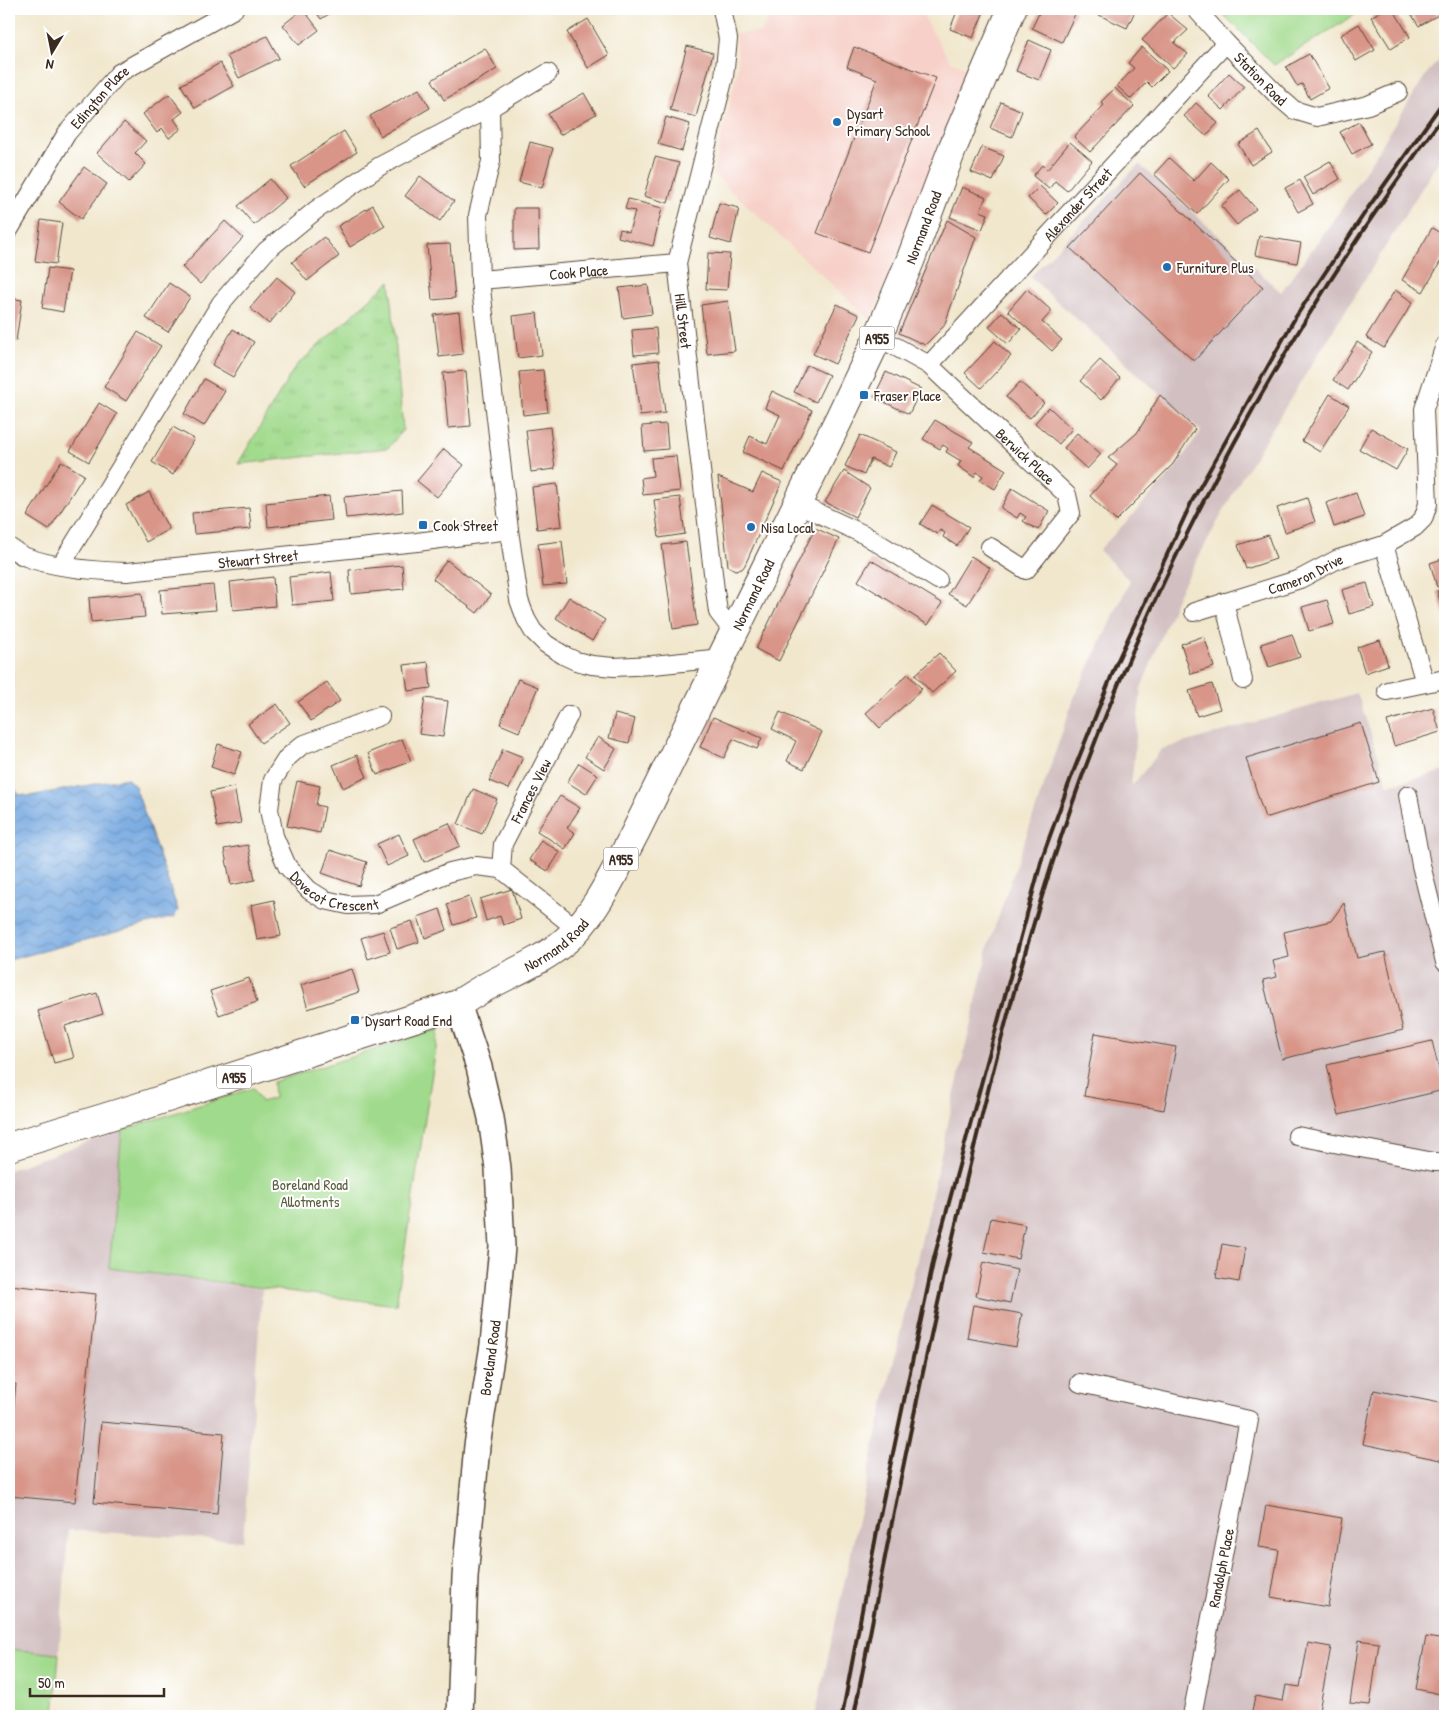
<svg xmlns="http://www.w3.org/2000/svg" width="1454" height="1725" font-family="'Patrick Hand',sans-serif">
<defs>
<pattern id="park-tufts" width="24" height="20" patternUnits="userSpaceOnUse" patternTransform="scale(1.25)"><rect width="24" height="20" fill="#a0da8c"/><path d="M3 7l-1-3M5 7V3M7 7l1-3M15 17l-1-3M17 17v-4M19 17l1-3" fill="none" stroke="#8bbb78"/></pattern>
<pattern id="water-waves" width="16" height="10" patternUnits="userSpaceOnUse" patternTransform="scale(1.25)"><rect width="16" height="10" fill="#73a7e0"/><path d="M0 5q4-4 8 0t8 0" fill="none" stroke="#6088b5"/></pattern>
</defs>
<rect width="100%" height="100%" fill="#fff"/>
<filter id="ink" filterUnits="userSpaceOnUse"><feTurbulence type="fractalNoise" baseFrequency=".02" numOctaves="2"/><feDisplacementMap in="SourceGraphic" scale="10" xChannelSelector="R" yChannelSelector="G"/><feConvolveMatrix kernelMatrix="1 2 1 2 8 2 1 2 1" color-interpolation-filters="sRGB"/></filter>
<filter id="wash" filterUnits="userSpaceOnUse"><feTurbulence type="fractalNoise" baseFrequency=".0096" numOctaves="4" result="noise"/><feDisplacementMap in="SourceGraphic" scale="20" xChannelSelector="R" yChannelSelector="G"/><feGaussianBlur stdDeviation="1.12" result="paint"/><feColorMatrix in="noise" values="0 0 0 0 0 0 0 0 0 0 0 0 0 0 0 0 0 1.4 0 .05"/><feComposite in="paint" operator="in"/></filter>
<g filter="url(#wash)">
<rect width="100%" height="100%" fill="#f1e7cd"/>
<path fill="#f7d1c9" d="M776 9H915L922 14 950 61 970 69 871 321 713 174 738 66 735 34 761 32Z"/>
<path fill="#d2bfc1" d="M1445 54V151L1307 372 1238 484 1178 595 1141 688 1131 787 1162 749 1357 693 1388 785 1445 771V1716H815L875 1443 989 944 1074 698 1130 581 1099 550 1125 523 1173 471 1201 431 1030 277 1139 164 1281 292 1340 211 1427 73Z
M122 1130 109 1268 262 1289 243 1541 68 1530 59 1654 9 1649V1170Z"/>
<path fill="#a0da8c" stroke="#6e8255" d="M1218 9H1364L1274 65Z
M439 1029 396 1305 109 1268 122 1130 253 1088 261 1102 274 1098 273 1082Z
M9 1649 59 1654 54 1716H9Z"/>
<path fill="url(#park-tufts)" stroke="#6e8255" d="M390 281 403 430 388 448 238 464 295 367Z"/>
<path fill="url(#water-waves)" stroke="#57687f" d="M9 777 18 794 29 796 127 778 135 786 178 910 174 917 9 960Z"/>
<g id="blocks">
<path fill="#d89588" d="M303 9 319 30 299 45 283 25Z
M314 9H337L321 19Z
M958 9H985L973 38 950 29Z
M1041 9H1068L1076 12 1062 42 1032 28Z
M1086 9H1136L1127 28Z
M1384 9H1393L1410 37 1391 49 1371 17Z
M1408 9H1433L1438 15 1419 26Z
M1168 13 1188 30 1174 43 1188 54 1173 68 1142 40Z
M588 19 609 55 588 68 567 32Z
M1359 24 1375 50 1356 61 1341 35Z
M267 36 279 58 239 78 227 56Z
M1029 40 1051 50 1039 80 1016 71Z
M687 46 713 53 696 117 670 110Z
M854 47 936 78 868 252 817 233 877 79 847 67Z
M1142 47 1168 71 1152 87 1147 82 1131 99 1117 86 1134 68 1128 63Z
M485 48 497 69 444 100 432 80Z
M1309 54 1329 88 1310 99 1302 84 1297 86 1286 67Z
M220 63 234 86 195 108 181 85Z
M1229 73 1244 87 1223 110 1208 96Z
M1115 88 1134 106 1090 152 1074 137 1104 105 1101 102Z
M419 89 430 108 381 136 370 116Z
M584 93 596 114 560 135 548 114Z
M169 94 183 112 174 119 181 129 169 138 162 128 157 133 143 114Z
M1001 102 1022 111 1012 137 990 128Z
M1196 103 1218 123 1206 136 1184 116Z
M666 117 690 124 682 151 658 144Z
M124 122 146 141 135 153 146 164 129 182 97 153Z
M1359 122 1371 144 1352 154 1340 132Z
M344 131 357 152 304 186 291 166Z
M1259 131 1272 152 1251 165 1238 144Z
M530 142 553 148 542 188 519 182Z
M1070 142 1092 161 1067 191 1055 181 1049 189 1033 176 1042 165 1047 170Z
M982 147 1004 156 993 181 971 172Z
M655 157 679 163 668 203 644 196Z
M1169 158 1194 181 1211 162 1229 179 1197 214 1154 174Z
M1330 161 1340 179 1313 195 1303 177Z
M84 167 107 184 81 219 59 202Z
M1140 173 1263 287 1194 361 1070 248Z
M420 176 454 201 440 221 405 196Z
M270 179 286 198 254 225 238 206Z
M1300 180 1313 204 1298 212 1285 188Z
M1040 186 1058 203 1046 215 1028 198Z
M962 187 986 197 980 211 988 214 982 230 950 217Z
M1240 190 1256 209 1237 225 1221 206Z
M628 199 662 208 653 246 618 237 620 229 629 232 635 211 625 209Z
M719 203 739 208 731 244 710 238Z
M373 205 385 226 350 247 338 226Z
M514 208H538L539 249 514 250Z
M41 220 62 223 56 264 35 261Z
M947 220 976 237 944 326 925 345 899 333Z
M225 221 243 238 200 284 182 267Z
M1432 228 1445 236V254L1423 292 1402 280Z
M1259 236 1301 243 1297 263 1255 255Z
M324 237 339 256 307 281 292 262Z
M450 244 455 298 432 300 427 245Z
M708 253 730 254 727 290 706 289Z
M48 268 70 271 63 312 42 308Z
M277 277 295 292 269 324 250 308Z
M169 283 190 297 168 332 146 318Z
M648 285 652 314 623 318 619 288Z
M1027 289 1052 311 1042 322 1062 340 1052 351 1008 311Z
M1395 290 1413 302 1384 348 1366 337Z
M9 298 22 300 16 341 9 340Z
M728 301 735 351 707 354 701 305Z
M837 304 859 315 835 364 813 354Z
M459 312 463 354 439 357 434 315Z
M1002 312 1021 329 1008 344 989 327Z
M537 313 542 355 518 358 513 316Z
M656 328 658 353 634 355 632 330Z
M233 329 254 342 233 377 212 365Z
M138 332 161 346 126 401 104 387Z
M995 341 1011 356 981 388 965 373Z
M1357 342 1372 352 1348 390 1333 380Z
M659 360 665 413 640 416 633 363Z
M1100 360 1120 378 1101 400 1080 381Z
M807 365 829 375 816 402 794 392Z
M543 370 548 412 523 415 519 372Z
M466 371 471 426 448 428 443 373Z
M886 372 921 389 909 414 874 397Z
M204 379 225 391 204 426 184 414Z
M1020 382 1044 403 1030 418 1006 397Z
M772 391 812 410 784 471 743 452 750 436 767 444 780 415 765 408Z
M1330 394 1349 406 1320 452 1302 441Z
M1160 395 1195 429 1173 464 1116 521 1090 496 1117 465 1108 458 1137 433Z
M99 403 117 414 89 462 70 451Z
M1049 407 1072 429 1059 444 1035 423Z
M935 420 973 442 969 447 1006 470 995 489 980 480 983 476 977 472 974 477 958 466 961 461 946 452 948 448 943 445 940 449 923 439Z
M666 424 668 449 644 451 642 426Z
M173 427 194 439 173 475 152 462Z
M550 427 555 469 531 472 526 430Z
M1371 428 1408 449 1396 470 1359 449Z
M1077 433 1101 454 1087 469 1064 448Z
M860 435 896 452 889 467 871 459 864 475 845 466Z
M444 449 464 465 437 497 417 481Z
M676 456 680 491 643 495 641 478 653 476 651 458Z
M61 461 84 475 49 530 27 516Z
M844 471 870 488 855 517 825 502Z
M762 473 782 482 745 565 742 569 735 570 728 566 718 477 753 492Z
M557 484 562 526 537 529 532 487Z
M1012 488 1049 511 1038 530 1023 521 1026 517 1020 513 1017 518 1001 508Z
M402 491 403 512 346 518 344 497Z
M149 492 169 529 146 542 126 505Z
M1356 493 1364 517 1334 527 1326 503Z
M329 496 332 520 268 527 266 503Z
M680 497 685 534 659 538 654 500Z
M1307 498 1315 522 1285 532 1277 508Z
M932 505 969 527 957 546 943 537 945 533 940 530 937 534 920 524Z
M249 508 251 529 194 534 192 513Z
M815 528 839 539 779 661 756 649Z
M1268 535 1276 559 1246 569 1238 545Z
M562 541 567 584 543 586 538 544Z
M686 542 697 625 673 629 662 545Z
M971 556 990 568 967 605 948 594Z
M1445 558V585L1437 587 1430 563Z
M447 560 491 595 477 613 433 579Z
M871 560 942 603 928 625 858 581Z
M402 565 404 589 351 594 349 570Z
M331 572 334 601 292 605 289 577Z
M273 577 275 606 233 610 230 582Z
M1367 583 1374 607 1349 614 1342 590Z
M213 585 216 610 162 614 160 590Z
M1445 589V618L1437 591Z
M142 593 145 617 91 622 89 598Z
M569 597 605 620 592 641 556 618Z
M1327 600 1334 624 1309 631 1302 607Z
M1292 634 1300 657 1269 667 1261 644Z
M1204 636 1214 667 1191 674 1181 644Z
M1380 640 1388 665 1365 673 1357 647Z
M939 653 956 671 932 693 915 675Z
M428 662 431 688 408 691 404 665Z
M908 674 922 689 880 728 866 713Z
M518 679 538 687 519 732 500 724Z
M327 682 340 701 311 721 298 702Z
M1212 684 1220 709 1197 716 1189 691Z
M425 698 448 701 443 737 419 734Z
M277 704 290 723 261 743 248 724Z
M1433 708 1440 732 1394 746 1387 721Z
M780 712 822 732 804 769 787 761 796 741 772 729Z
M615 714 635 719 629 743 609 738Z
M713 717 762 738 757 749 733 739 724 758 700 747Z
M1361 723 1379 782 1265 818 1246 758Z
M598 737 616 749 604 769 585 757Z
M402 739 411 761 377 775 368 753Z
M218 744 242 752 234 775 211 767Z
M503 749 523 757 509 789 489 781Z
M357 755 367 777 343 788 333 765Z
M579 763 598 775 586 794 567 782Z
M297 781 320 786 316 805 325 807 320 833 287 826Z
M234 787 241 823 217 827 210 792Z
M473 789 497 799 482 834 458 824Z
M560 796 580 808 567 828 575 833 565 849 537 831Z
M449 823 460 846 424 862 414 839Z
M399 834 409 856 387 866 377 844Z
M541 840 560 852 548 871 529 860Z
M248 845 255 880 231 885 224 849Z
M330 850 367 862 359 886 322 873Z
M512 889 521 919 503 925 500 916 486 921 480 899Z
M469 897 476 918 454 925 447 904Z
M274 900 281 936 257 940 251 905Z
M1344 903 1357 958 1385 952 1403 1030 1282 1059 1263 980 1277 977 1273 961 1289 957 1284 932 1331 921Z
M440 909 447 930 425 938 418 917Z
M412 921 419 942 397 949 390 928Z
M383 931 390 952 368 959 361 938Z
M352 969 359 992 308 1009 301 985Z
M249 978 257 1002 219 1015 210 991Z
M97 993 103 1014 65 1026 74 1058 54 1063 38 1011Z
M1095 1033 1176 1047 1164 1110 1084 1096Z
M1432 1041 1444 1090 1339 1115 1327 1065Z
M991 1218 1025 1225 1018 1259 984 1252Z
M1222 1244 1245 1248 1239 1282 1216 1278Z
M983 1262 1017 1270 1010 1303 976 1296Z
M9 1285 96 1294 75 1502 9 1496V1453L16 1384 9 1383Z
M973 1305 1022 1314 1016 1347 967 1338Z
M1374 1390 1445 1404V1461L1363 1444Z
M101 1422 224 1433 217 1514 94 1503Z
M1266 1505 1342 1518 1328 1607 1271 1597 1279 1550 1259 1547Z
M1426 1637 1445 1640V1695L1416 1689Z
M1359 1640 1379 1643 1370 1705 1350 1703Z
M1308 1643 1331 1647 1318 1716H1251L1255 1696 1283 1701 1286 1685 1300 1687Z"/>
</g>
</g>
<g filter="url(#ink)">
<use href="#blocks" fill-opacity="0" stroke="#564638" stroke-width="1"/>
<g fill="none" stroke-linecap="round" stroke-linejoin="round">
<g stroke="#564638" stroke-width="20">
<g id="street">
<path id="s1" d="M722 9 728 39 724 77 677 263 715 590 718 612 734 633"/>
<path id="s2" d="M1196 9 1226 43 1280 98 1294 110 1317 117 1368 105 1398 92"/>
<path d="M490 108 491 161 478 215 480 280 509 530 519 600 526 619 533 631 546 644 565 656 576 661 592 665 614 667 653 665 722 658"/>
<path id="s3" d="M9 230 67 133 119 73 234 9"/>
<path id="s4" d="M480 280 677 263"/>
<path id="s5" d="M878 337 929 365 1067 495 1071 513 1026 570 990 547"/>
<path id="s6" d="M929 365 1226 43"/>
<path d="M798 504 865 535 938 580"/>
<path d="M1384 545 1425 683"/>
<path id="s7" d="M9 547C14 550 20 555 26 557 55 568 96 571 127 572L417 542 509 530"/>
<path d="M61 565 221 303 266 251 316 210 380 166 490 108 548 73"/>
<path d="M1224 602 1243 680"/>
<path id="s8" d="M1194 612 1300 579 1338 559 1384 545 1415 527 1423 519 1428 504 1424 409 1445 345"/>
<path d="M1387 691 1445 679"/>
<path id="s9" d="M380 716 302 745 287 758 273 780 269 809 274 836 287 866 309 890 325 900 348 905 375 904 450 872 476 866 501 869 577 929"/>
<path d="M1408 795 1421 865 1445 962"/>
<path id="s10" d="M501 869 503 844 569 715"/>
<path d="M1297 1136 1434 1162H1445"/>
<path d="M1080 1383 1249 1420 1192 1716"/>
</g>
</g>
<g stroke="#564638" stroke-width="28">
<path id="secondary" d="M458 1004 479 1067 491 1118 498 1168 502 1247 493 1345 477 1446 465 1577 460 1716"/>
</g>
<g stroke="#564638" stroke-width="30">
<g id="primary">
<path id="s11" d="M9 1147 139 1107 458 1004C466 999 475 993 484 988 511 973 540 962 564 942 594 918 617 867 635 833L840 417 878 337 910 261 953 147 1012 9"/>
</g>
</g>
<use href="#street" stroke="#fff" stroke-width="18"/>
<use href="#secondary" stroke="#fff" stroke-width="25"/>
<use href="#primary" stroke="#fff" stroke-width="28"/>
<path stroke="#3b2a1e" stroke-width="4" d="M842 1716 881 1510 934 1258 1043 855 1072 775 1117 662 1192 501 1295 318 1368 208 1445 99
M854 1716C890 1529 927 1342 972 1156 1002 1030 1036 904 1080 782 1168 543 1294 318 1445 114"/>
</g>
</g>
<g fill="#1f6fb2" stroke="#fff" stroke-width="2">
<circle cx="837" cy="122" r="5"/>
<circle cx="1167" cy="267" r="5"/>
<rect x="859" y="390" width="10" height="10" rx="2.5"/>
<rect x="418" y="520" width="10" height="10" rx="2.5"/>
<circle cx="751" cy="527" r="5"/>
<rect x="350" y="1015" width="10" height="10" rx="2.5"/>
</g>
<g text-anchor="middle" dominant-baseline="central" stroke-width="4" stroke-linejoin="round" paint-order="stroke">
<g fill="#fff" stroke="#766a62" stroke-width="1">
<rect x="859.5" y="326.5" width="35" height="23" rx="4"/>
<rect x="603.5" y="847.5" width="35" height="23" rx="4"/>
<rect x="216.5" y="1065.5" width="35" height="23" rx="4"/>
</g>
<g font-size="14" font-weight="bold" fill="#3b2a1e">
<text x="877" y="338">A955</text>
<text x="621" y="859">A955</text>
<text x="234" y="1077">A955</text>
</g>
<g font-size="15" fill="#3b2a1e" stroke="#fff">
<text stroke="none"><textPath href="#s2" startOffset="95">Station Road</textPath></text>
<text stroke="none"><textPath href="#s3" startOffset="162">Edington Place</textPath></text>
<text stroke="none"><textPath href="#s6" startOffset="219">Alexander Street</textPath></text>
<text stroke="none"><textPath href="#s11" startOffset="1396">Normand Road</textPath></text>
<text stroke="none"><textPath href="#s4" startOffset="99">Cook Place</textPath></text>
<text stroke="none"><textPath href="#s1" startOffset="319">Hill Street</textPath></text>
<text stroke="none"><textPath href="#s5" startOffset="191">Berwick Place</textPath></text>
<text stroke="none"><textPath href="#s7" startOffset="254">Stewart Street</textPath></text>
<text stroke="none"><textPath href="#s8" startOffset="118">Cameron Drive</textPath></text>
<text stroke="none"><textPath href="#s11" startOffset="991">Normand Road</textPath></text>
<text stroke="none"><textPath href="#s10" startOffset="85">Frances View</textPath></text>
<text stroke="none"><textPath href="#s9" startOffset="276">Dovecot Crescent</textPath></text>
<text stroke="none"><textPath href="#s11" startOffset="586">Normand Road</textPath></text>
<text transform="translate(490 1358) rotate(-82)">Boreland Road</text>
<text transform="translate(1221 1568) rotate(-79)">Randolph Place</text>
</g>
<g font-size="15" fill="#3b2a1e" stroke="#fff" text-anchor="start">
<text x="847" y="113">Dysart<tspan x="847" dy="17">Primary School</tspan></text>
<text x="1177" y="267">Furniture Plus</text>
<text x="874" y="395">Fraser Place</text>
<text x="433" y="525">Cook Street</text>
<text x="761" y="527">Nisa Local</text>
<text x="365" y="1020">Dysart Road End</text>
</g>
<g font-size="15" fill="#595f3f" stroke="#fff">
<text x="310" y="1184">Boreland Road<tspan x="310" dy="17">Allotments</tspan></text>
</g>
</g>
<rect width="1454" height="1725" fill="none" stroke="#fff" stroke-width="30"/>
<g transform="translate(52 52) rotate(190)" stroke="#ffffff" stroke-width="4" paint-order="stroke">
<path d="M0-4L9 19L0 12L-9 19Z" fill="#3b2a1e"/>
<text y="-8" font-size="14" font-weight="bold" text-anchor="middle" fill="#3b2a1e">N</text>
</g>
<path d="M30 1688v8h134v-8" fill="none" stroke="#3b2a1e" stroke-width="2.5"/>
<text x="38" y="1688" font-size="15" fill="#3b2a1e" stroke="#ffffff" stroke-width="4" paint-order="stroke">50 m</text>
</svg>
